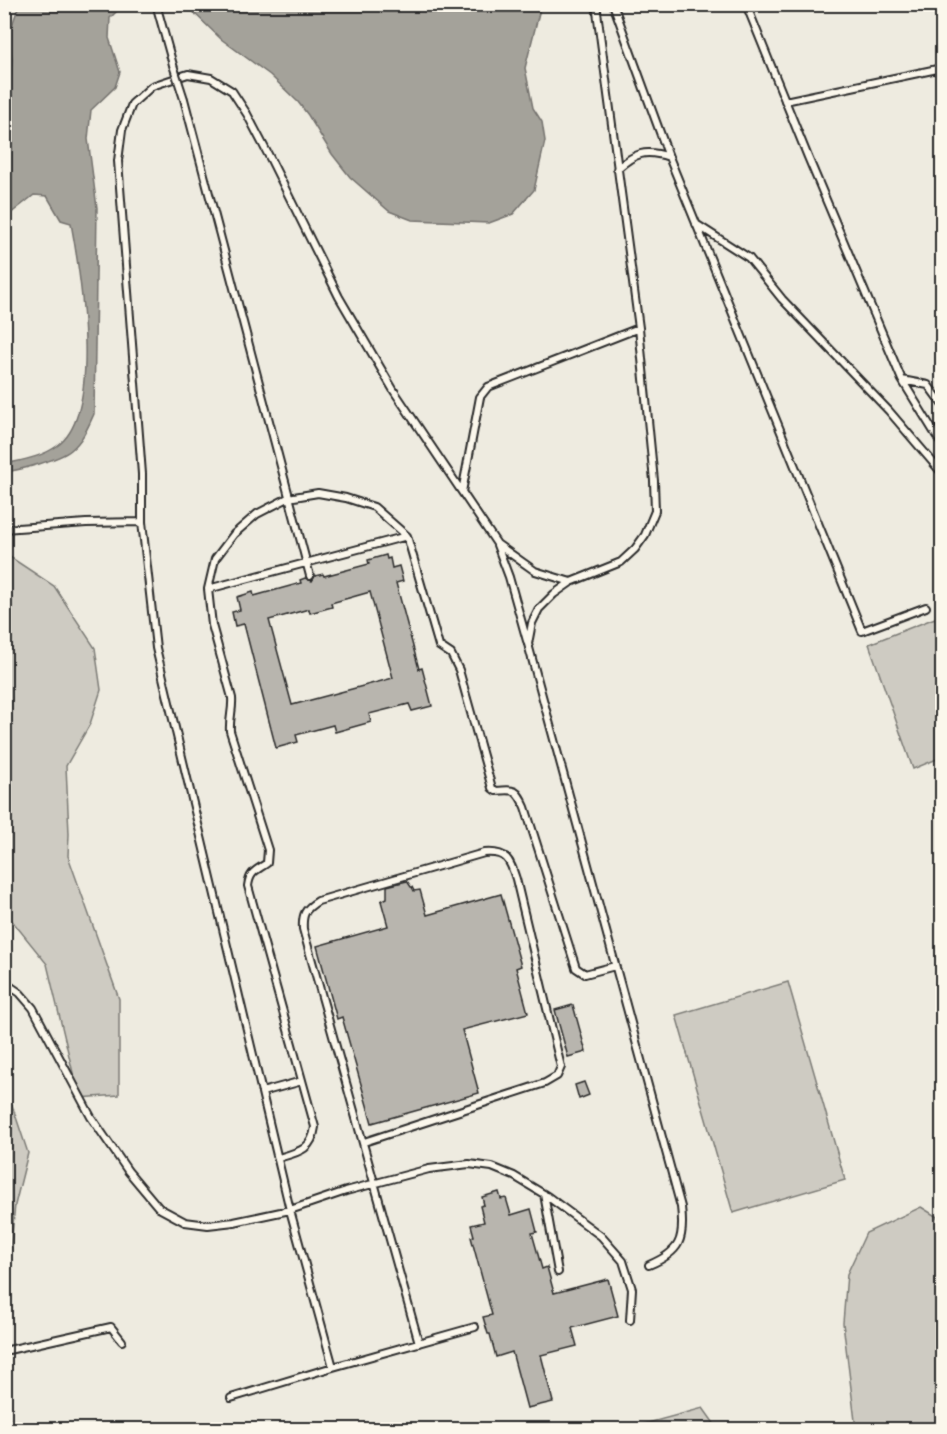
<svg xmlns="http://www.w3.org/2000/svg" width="947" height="1434" font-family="'Shantell Sans',sans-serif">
<rect width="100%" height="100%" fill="#eeebe0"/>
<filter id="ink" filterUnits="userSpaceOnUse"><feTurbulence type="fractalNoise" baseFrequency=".0167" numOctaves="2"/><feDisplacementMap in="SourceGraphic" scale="12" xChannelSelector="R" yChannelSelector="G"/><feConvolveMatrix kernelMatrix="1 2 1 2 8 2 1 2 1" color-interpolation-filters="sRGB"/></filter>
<g filter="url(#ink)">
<path fill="#cecbc2" stroke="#7c7b76" stroke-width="1.5" d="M4 553 54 586 95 648 101 690 90 724 66 766 69 834 68 856 119 999V1095L79 1098 47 964 5 912Z
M935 618 942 637V757L913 769 869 644Z
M788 982 845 1180 733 1213 676 1015Z
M5 1094 12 1105 28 1153 15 1205 5 1304Z
M921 1207 942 1220V1429H856L843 1323 847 1274 866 1233Z
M703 1408 718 1429H626Z"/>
<path fill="#a4a29a" stroke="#74726e" stroke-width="1.5" d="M19 5H123L110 18 109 38 120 72 115 87 91 110 88 139 97 208 94 414C88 427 83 440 71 450 59 460 20 470 5 472V464C22 460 42 457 57 446 104 414 80 272 71 223L61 220 47 196 34 195 5 218V76L11 75 12 59 9 34Z
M186 5H541L525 68 533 108 542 122 545 141 534 190 513 214 489 223 412 220 389 211 350 177 332 154 308 115 298 102 270 75 221 39Z"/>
<path fill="#b8b5ae" stroke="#2b2b2b" stroke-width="1.5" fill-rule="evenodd" d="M386 555 387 559 390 558 392 568 399 566 403 581 396 583 419 669 422 668 432 706 412 711 409 704 369 714 371 722 335 732 333 725 296 735 298 742 276 748 244 624 235 626 232 612 240 610 237 597 253 592 254 596 301 583 300 580 305 578 312 581 315 576 323 574 324 576 369 564 368 560ZM370 592 393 678 292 705 269 620 309 609 310 613 332 607 331 603Z
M407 881 411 887H412L414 891 420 890 427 915 501 894 521 966 516 968 528 1013 462 1030 479 1093 372 1123 342 1017 337 1019 317 946 388 926 381 901 387 898V886Z
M573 1005 586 1052 568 1057 555 1010Z
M584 1082 589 1095 579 1099 575 1085Z
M499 1192 501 1199 506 1198 511 1215 531 1209 537 1232 532 1233 542 1269 547 1267 554 1293 608 1279 618 1316 572 1328 577 1346 541 1355 553 1402 527 1408 512 1352 496 1357 490 1334H488L483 1317 492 1315 471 1237 474 1236 471 1225 484 1222 480 1206 484 1205 482 1197Z"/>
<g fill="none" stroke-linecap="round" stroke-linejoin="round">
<g stroke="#2b2b2b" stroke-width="10">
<path id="service" d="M156 4 173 65
M596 4 639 328 654 481 655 511 645 535 635 549 621 562 571 582 554 594 539 609 532 623 528 644 681 1207C685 1240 680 1252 649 1265
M613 4 669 157 862 631 926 607
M746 4 808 157 902 380 942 445
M184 99 310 576
M785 101 942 68
M617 169C635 153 645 149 669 157
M696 224 749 258 782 299 889 411 942 473
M902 380 928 385 942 404
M462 492 480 397 488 387 639 328
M4 529 86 523 142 522
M497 545 509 577 527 641
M208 589 407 536
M4 982 20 993 33 1008 91 1117 128 1171 159 1208 185 1222 208 1225 234 1222 290 1210 346 1191 429 1169 469 1164 492 1167 514 1176 547 1196 601 1236 623 1261 632 1289 630 1320
M262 1092 302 1081
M364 1142 545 1083 557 1076 561 1067 516 879C510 860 507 851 484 853L318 901C305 909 302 914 303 929L419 1343
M278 1158C299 1152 312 1150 315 1127L248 886C250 871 256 871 267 863L268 850 230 731C229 719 233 710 232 698L212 625 208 589 215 559 234 534 257 514 288 498 318 493 346 498 374 507 407 536 439 646 451 654 459 670 492 788 496 791C515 789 517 789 525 807L576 968 585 974 615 966
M544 1194 558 1272
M4 1351 111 1327 122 1341
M333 1367 290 1210 156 648 142 522V474L118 161 122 130 132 104 152 86 188 74 211 78 232 91 247 114 271 160 339 297 394 391 497 544 535 571 571 582
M231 1398 333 1367 475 1327
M4 1420 8 1430"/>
</g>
<use href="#service" stroke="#fbf7ec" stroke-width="6"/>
<g stroke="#2b2b2b" stroke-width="10" stroke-linecap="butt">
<path id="service-bridge" d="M173 65 184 99"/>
</g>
<use href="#service-bridge" stroke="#fbf7ec" stroke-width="6"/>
</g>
</g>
<rect width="947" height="1434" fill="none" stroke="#fbf7ec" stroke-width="24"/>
<rect x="12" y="12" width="923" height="1410" fill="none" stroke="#2b2b2b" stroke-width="2" filter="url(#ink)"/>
</svg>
